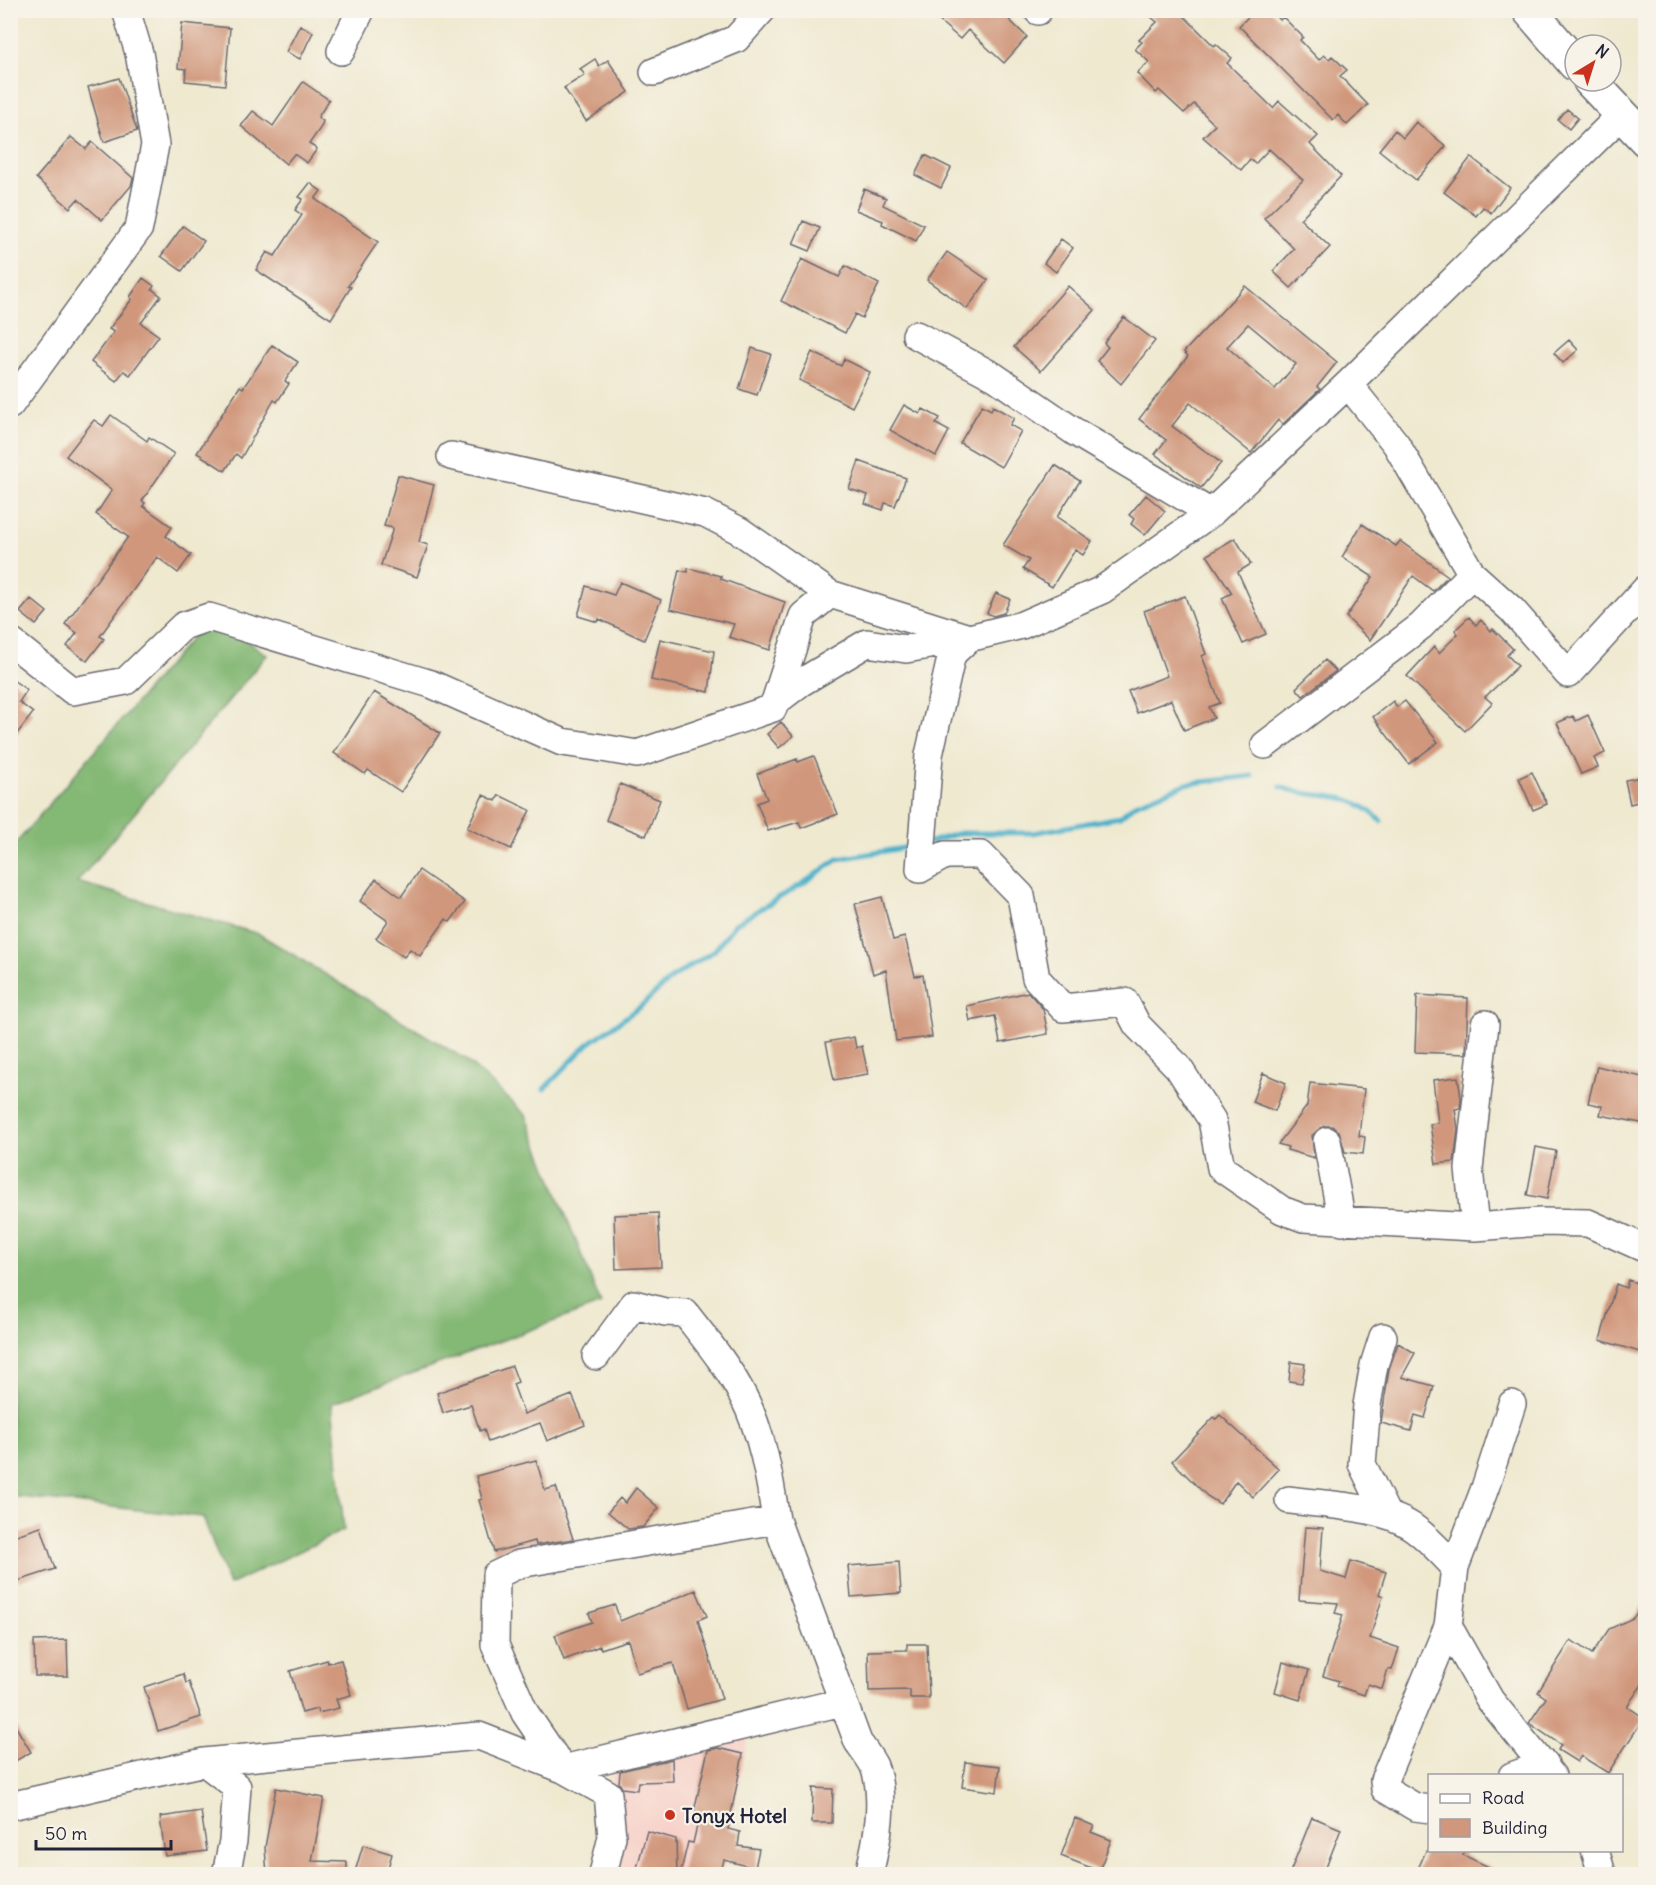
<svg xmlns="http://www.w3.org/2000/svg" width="1656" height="1885" font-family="Delius,sans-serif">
<rect width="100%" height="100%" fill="#f7f3e8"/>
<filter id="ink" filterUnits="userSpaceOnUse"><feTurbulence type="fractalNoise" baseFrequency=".0167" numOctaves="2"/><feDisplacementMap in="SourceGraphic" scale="12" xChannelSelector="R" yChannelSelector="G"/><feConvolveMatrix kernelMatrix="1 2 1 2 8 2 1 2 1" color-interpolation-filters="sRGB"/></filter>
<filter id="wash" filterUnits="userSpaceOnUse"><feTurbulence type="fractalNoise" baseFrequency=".008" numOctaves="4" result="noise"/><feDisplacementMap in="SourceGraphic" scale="24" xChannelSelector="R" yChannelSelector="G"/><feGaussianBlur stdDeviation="1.35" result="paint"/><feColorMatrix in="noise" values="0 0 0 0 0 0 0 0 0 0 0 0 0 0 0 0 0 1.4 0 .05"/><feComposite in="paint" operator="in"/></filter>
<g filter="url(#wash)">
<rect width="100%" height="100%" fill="#efe9d0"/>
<path fill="#f7d1c9" d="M748 1737 722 1874H599L616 1756Z"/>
<path fill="#83b874" stroke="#526d58" stroke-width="1.5" d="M211 615 267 655 77 882 259 934 465 1059 526 1115 601 1304 332 1403 344 1530 229 1585 203 1517 11 1496V849Z"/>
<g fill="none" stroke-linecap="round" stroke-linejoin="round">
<path stroke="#4bb1ca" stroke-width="5" d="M1281 787C1322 803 1344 785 1381 821
M930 842 960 833H1033L1120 817 1135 804 1186 784 1252 776
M544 1089 588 1044 640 1007 673 977 714 951 735 924 802 884 838 859 915 846"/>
</g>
<g id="blocks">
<path fill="#d0977c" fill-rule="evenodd" d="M943 10H999L1027 37 1004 63 968 30 960 39 936 18Z
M1143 10H1178L1214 46 1216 44 1232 58 1227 63 1273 108 1279 101 1318 136 1310 144 1341 176 1300 219 1330 247 1291 288 1273 271 1294 249 1264 218 1303 180 1269 149 1255 164 1250 159 1241 170 1203 137 1215 125 1194 104 1184 113 1159 90 1156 93 1137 73 1149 62 1135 49 1142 42 1139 40 1157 22Z
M1255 10H1271L1280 20 1283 17 1303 37 1300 40 1319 60 1324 55 1329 59 1332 56 1347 70 1340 76 1368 105 1347 125 1338 115 1333 120 1239 26Z
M182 23 230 28 225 85 185 81 186 69 178 68Z
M300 25 313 32 300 59 286 52Z
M595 59 599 66 608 60 629 92 586 121 564 88 585 75 580 69Z
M119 78 137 131 104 142 88 87Z
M303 82 329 100 318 117 323 121 321 127 309 144 317 149 307 163 294 154 286 164 241 126 253 111 273 126Z
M1567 109 1578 118 1569 129 1558 120Z
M1416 122 1446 146 1416 180 1379 150 1395 130 1403 138Z
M71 137 86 149 92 142 133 178 131 186 102 220 78 199 70 208 36 178Z
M925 155 951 168 941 188 915 175Z
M1471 157 1510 188 1491 213 1483 207 1476 216 1444 192Z
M310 183 321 191 315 199 378 242 348 286 351 287 331 319 256 270 267 252 275 256 302 215 295 210 303 199 299 197Z
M864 189 886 198 883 205 924 225 916 241 882 224 883 221 856 210Z
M803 221 820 228 810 251 793 244Z
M183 226 204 241 182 271 161 256Z
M1061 239 1073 248 1056 272 1044 263Z
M947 252 988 280 967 309 927 280Z
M802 259 839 277 845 266 879 284 862 318 855 314 845 333 781 301Z
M143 278 154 286 152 289 161 296 141 323 159 336 130 375 124 371 116 381 91 362 114 332 109 329 132 299 130 297Z
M1068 286 1095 310 1041 371 1014 347Z
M1245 286 1337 362 1317 387 1320 389 1283 424 1278 420 1251 453 1190 403 1172 426 1221 463 1201 488 1155 454 1166 440 1139 419 1188 356 1184 352ZM1248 324 1296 364 1275 389 1227 347Z
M1124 317 1155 341 1121 384 1097 361 1108 347 1104 343Z
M1569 340 1578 350 1563 363 1554 353Z
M272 345 298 362 285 381 289 384 277 402 274 400 241 458 236 454 225 471 197 453 240 386 243 388Z
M752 348 771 354 757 395 739 389Z
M812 352 841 366 844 359 870 372 852 407 799 380Z
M904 405 920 414 923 409 940 418 936 424 949 431 936 456 890 430Z
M982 405 991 410 993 406 1014 418 1010 425 1021 431 1001 467 960 443Z
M111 415 147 441 149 437 174 454 142 501 145 503 143 506 172 527 166 536 191 555 178 573 157 557 100 636 104 639 87 661 67 646 77 633 65 624 128 537 96 514 112 490 66 456 94 420 103 426Z
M859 461 906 478 895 506 885 503 883 510 865 504 868 495 849 489Z
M1055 465 1080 481 1057 517 1092 541 1083 555 1075 550 1052 587 1023 569 1029 560 1003 545Z
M398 475 434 485 419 542 428 545 417 577 381 565 393 528 384 526Z
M1146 495 1165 511 1145 535 1131 524 1134 519 1129 515Z
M1362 524 1396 546 1400 541 1448 576 1433 591 1413 576 1370 640 1346 617 1373 577 1342 557Z
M1235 538 1251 564 1238 572 1266 634 1243 644 1222 598 1232 593 1207 555Z
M688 568 721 576V579L785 602 770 650 729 637 734 624 670 609 679 570 688 572Z
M620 582 661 600 644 640 599 619 598 622 578 616 586 586 614 595Z
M996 593 1010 599 1004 613 993 616 987 613Z
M1185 596 1206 654 1202 656 1220 703 1209 707 1214 718 1184 730 1171 700 1137 713 1128 691 1167 676 1144 611Z
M31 599 47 612 36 625 20 612Z
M1469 617 1476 625 1481 620 1491 631 1493 629 1513 649 1507 655 1518 666 1485 697 1492 703 1465 731 1407 676 1434 647 1439 653 1458 634 1455 630Z
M660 639 714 651 709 692 651 680Z
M1325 660 1336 671 1303 696 1296 688Z
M10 678 27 690 19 702 33 713 10 743Z
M374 692 440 733 401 792 368 770 365 774 334 753Z
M1393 701 1397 707 1405 701 1438 742 1409 764 1373 717Z
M1588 715 1605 753 1594 758 1598 767 1581 774 1557 723 1573 716 1576 721Z
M781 722 793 736 779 748 767 734Z
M814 756 838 814 801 828 799 822 768 831 757 803 767 799 757 774 797 759 798 762Z
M1532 772 1547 804 1533 810 1519 778Z
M1646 776V800L1630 804 1625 780Z
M620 784 660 800 646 836 606 820Z
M483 795 496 801 499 795 530 810 511 849 467 828Z
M419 870 465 902 450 922 446 919 420 956 410 949 404 957 376 938 388 921 360 901 376 879 401 897Z
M882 897 893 940 905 937 915 976 923 975 932 1037 896 1041 886 970 873 974 855 904Z
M1028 992 1043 1009 1048 1034 1000 1043 995 1016 970 1021 967 1006Z
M1417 995 1468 998 1466 1054 1415 1052Z
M854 1037 856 1048 862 1046 868 1074 834 1080 826 1042Z
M1597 1066 1646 1078V1124L1600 1115 1602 1106 1588 1103Z
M1263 1073 1286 1083 1275 1111 1252 1102Z
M1458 1077 1461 1098 1460 1108 1455 1109 1458 1129 1454 1162 1436 1164 1430 1124 1438 1123 1433 1080Z
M1310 1083 1364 1089 1359 1136 1365 1137 1363 1154 1345 1152 1339 1131 1332 1126H1324L1312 1135 1314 1158 1287 1150 1288 1147 1278 1144 1307 1106Z
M1536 1147 1556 1151 1547 1199 1527 1195Z
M658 1213 661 1267 616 1269 614 1215Z
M1628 1280 1646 1286V1354L1600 1340 1616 1284 1626 1288Z
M1398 1343 1415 1353 1402 1377 1434 1386 1425 1418 1415 1415 1411 1431 1381 1423 1389 1369Z
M1291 1362 1305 1364 1302 1383 1289 1381Z
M512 1366 518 1382 513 1384 524 1414 572 1395 585 1425 547 1441 540 1423 488 1442 484 1429 480 1431 471 1405 443 1413 437 1393Z
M1220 1415 1279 1469 1253 1497 1236 1481 1220 1504 1207 1496 1172 1461 1214 1417 1216 1419Z
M536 1460 545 1490 556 1487 573 1539 536 1545 535 1541 494 1552 479 1500 482 1499 476 1476Z
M636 1488 659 1508 643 1527 628 1529 608 1512 620 1498 625 1503Z
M41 1527 55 1569 18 1581 10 1559V1537Z
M1305 1527 1323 1528 1320 1571 1346 1579 1351 1561 1386 1572 1379 1594 1383 1596 1370 1638 1399 1648 1392 1670 1388 1669 1382 1689 1368 1684 1364 1695 1337 1686 1339 1681 1323 1676 1343 1615 1335 1613 1338 1603 1299 1600Z
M899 1562 901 1593 851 1597 848 1566Z
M696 1590 707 1616 698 1620 722 1699 687 1709 673 1663 637 1673 628 1640 601 1649 600 1646 564 1660 555 1635 592 1622 589 1613 615 1605 620 1621Z
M1646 1600V1679L1627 1706 1644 1718 1608 1773 1581 1756 1577 1762 1558 1750 1561 1745 1529 1723 1546 1698 1538 1692 1571 1640 1592 1654 1609 1629 1633 1618Z
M67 1640 68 1676H35L34 1641Z
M907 1644H927L929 1698H910V1690L869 1691 868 1651 907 1650Z
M327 1660 328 1663 341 1660 351 1695 336 1699 339 1708 319 1713 317 1709 302 1713 290 1671Z
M1283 1662 1309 1670 1300 1700 1275 1692Z
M183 1674 186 1683 189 1682 201 1717 158 1731 144 1687Z
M10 1717 31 1752 10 1764Z
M718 1748 743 1754 728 1829 740 1832 738 1846 759 1849 755 1868 724 1860 720 1875H680L688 1842 693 1843 700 1813 694 1811 708 1750Z
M672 1759 673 1781 638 1782 637 1790 622 1788 619 1783 620 1771Z
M965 1762 1000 1766 997 1792 962 1787Z
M276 1788 324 1798 312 1861 347 1862V1875H267L265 1847Z
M813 1788 833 1789 832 1823H812Z
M201 1811 207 1851 165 1856 160 1817Z
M1312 1817 1341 1829 1323 1875H1289Z
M1075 1818 1094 1826 1091 1832 1111 1840 1099 1871 1061 1856Z
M647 1831 676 1839 677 1875H635Z
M363 1845 392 1854 386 1875H354Z
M1426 1851H1465L1463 1855 1506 1875H1424L1417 1871Z"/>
</g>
</g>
<g filter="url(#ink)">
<use href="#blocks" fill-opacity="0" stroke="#6a686f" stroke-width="1.5"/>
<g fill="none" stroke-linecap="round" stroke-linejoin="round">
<g stroke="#6a686f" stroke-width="30">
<path id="minor" d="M1038 10V11
M341 51 361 10
M654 72 736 39 762 10
M916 335 995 377 1075 432 1211 513
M1348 384 1396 444 1472 574
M10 405 139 228 155 145 139 53 126 10
M451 456 705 513 740 531 830 594
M10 641 73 691 126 681 183 626 209 617 431 684 562 742 596 747 637 754 773 708 803 616 830 594 969 638 1022 625 1102 590 1211 513 1348 384 1620 116
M774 703 800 683 867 643 906 649 965 639
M1265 745 1421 626 1472 574 1512 610 1568 674 1646 589
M920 869 945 855H981L1021 896 1036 978 1063 1008 1125 1002 1137 1025 1178 1067 1212 1120 1221 1168 1282 1210 1303 1218 1475 1227 1541 1222 1588 1223 1646 1249
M920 869 929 755 952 654 969 638
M1327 1141 1342 1222
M1475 1227 1469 1169 1485 1024
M1383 1337 1374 1365 1367 1405 1362 1464 1387 1515
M596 1356 634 1304 665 1312 685 1313C706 1340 728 1366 743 1396 762 1432 770 1479 776 1520
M1289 1500C1325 1505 1381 1506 1411 1526 1428 1537 1441 1553 1455 1567L1448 1626 1490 1700 1552 1776
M1455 1567 1485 1488 1512 1404
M204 1762 479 1736 563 1769 608 1794 612 1837 603 1874
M563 1769 525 1713 495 1645 496 1575 519 1564 776 1520 858 1742C863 1749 870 1758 874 1766 886 1798 877 1842 869 1874
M563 1769 842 1702
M1512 1776 1545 1764
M10 1806 204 1762 237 1787 233 1841 226 1874
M1430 1809 1415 1807 1385 1789 1384 1780 1448 1626
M1595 1850 1602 1874"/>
</g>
<g stroke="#6a686f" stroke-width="36">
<path id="major" d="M1529 10 1575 64
M1590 81 1646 140"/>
</g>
<use href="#minor" stroke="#fff" stroke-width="27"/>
<use href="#major" stroke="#fff" stroke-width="33"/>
</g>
</g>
<circle fill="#c8321e" stroke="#f7f3e8" stroke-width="2" cx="670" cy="1815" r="6"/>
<g text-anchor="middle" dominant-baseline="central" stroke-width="4.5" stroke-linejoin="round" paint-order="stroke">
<g font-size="20" font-weight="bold" fill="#22223b" stroke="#f7f3e8" text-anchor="start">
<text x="682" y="1815">Tonyx Hotel</text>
</g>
</g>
<rect width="1656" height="1885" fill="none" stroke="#f7f3e8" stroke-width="36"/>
<rect x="1428" y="1774" width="195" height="78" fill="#f7f3e8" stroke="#a29fa3" stroke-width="1.5"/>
<rect x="1440" y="1794" width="30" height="9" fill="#ffffff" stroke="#a29fa3" stroke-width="1.5"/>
<text x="1482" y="1804" font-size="18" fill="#22223b">Road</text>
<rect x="1440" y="1819" width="30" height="18" fill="#d0977c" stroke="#a29fa3" stroke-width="1.5"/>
<text x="1482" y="1834" font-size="18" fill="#22223b">Building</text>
<g transform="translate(1593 63) rotate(38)"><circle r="28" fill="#f7f3e8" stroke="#a29fa3" stroke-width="1.5"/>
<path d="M0-4.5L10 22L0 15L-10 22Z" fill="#c8321e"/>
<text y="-9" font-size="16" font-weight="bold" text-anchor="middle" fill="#22223b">N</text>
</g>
<path d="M36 1840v9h135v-9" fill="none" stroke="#22223b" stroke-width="3"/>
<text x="45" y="1840" font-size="18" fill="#22223b" stroke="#f7f3e8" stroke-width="4.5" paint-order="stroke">50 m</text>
</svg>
